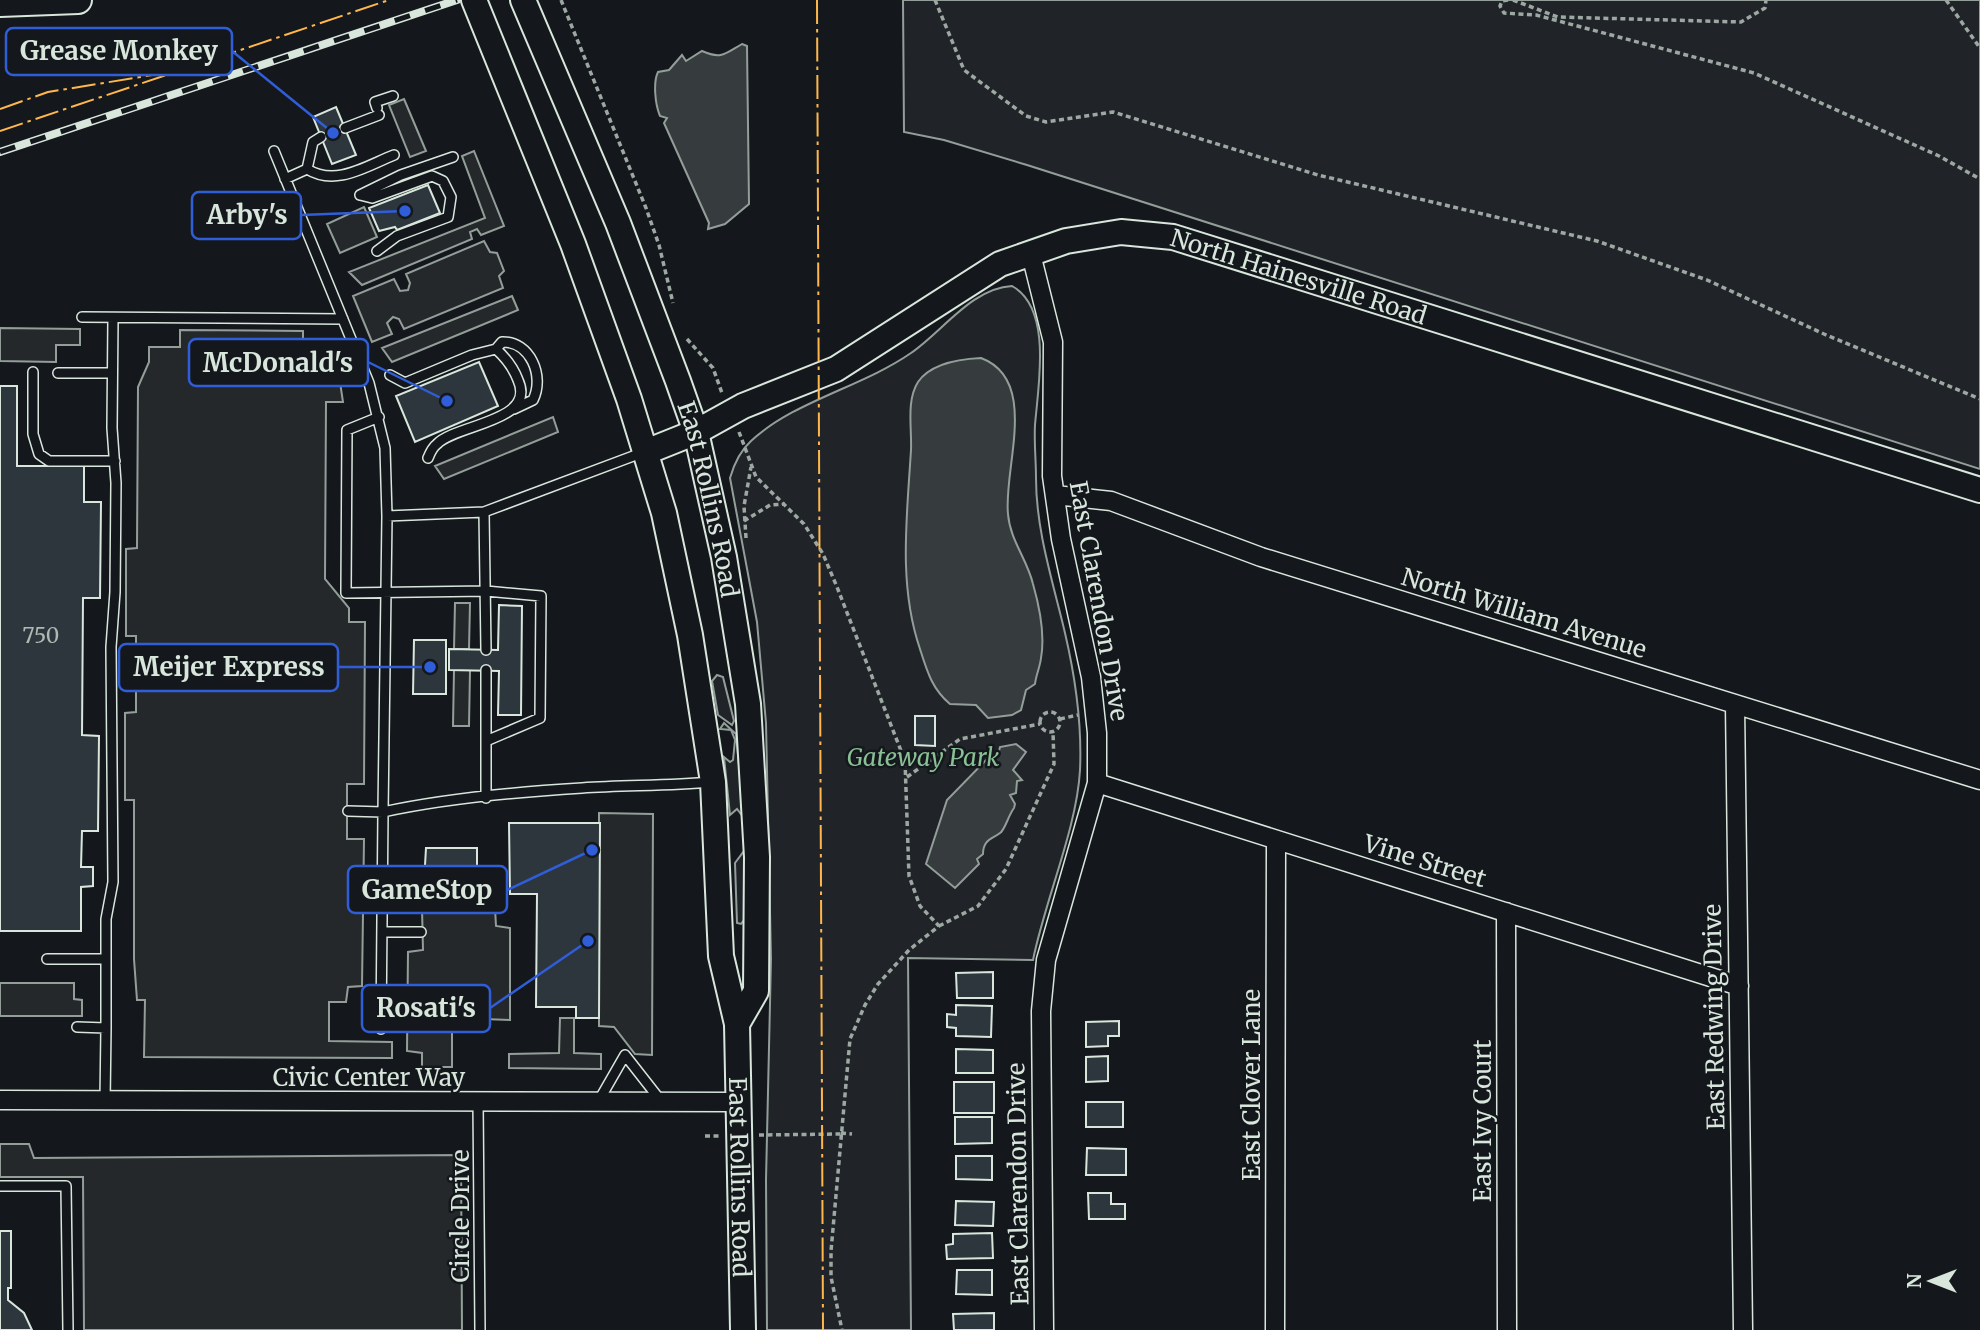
<svg xmlns="http://www.w3.org/2000/svg" width="1980" height="1330" font-family="Merriweather,serif">
<rect width="100%" height="100%" fill="#14181c"/>
<path fill="#202428" stroke="#939e99" stroke-width="2" d="M903 0H1980V469L1027 165 944 140 904 132Z
M1012 286C1053 309 1038 386 1035 425 1034 442 1036 460 1036 478 1036 531 1053 582 1065 633 1075 676 1082 726 1080 770 1077 828 1045 900 1033 960L908 958 911 1330H767L766 1180 771 959 766 723 757 622 730 478C734 464 740 451 751 441 794 401 862 387 911 353 943 331 972 288 1012 286Z
M717 675 723 677 734 721 732 725 718 715 712 681Z
M724 723 736 734 744 818 737 809 730 815 724 757 730 762 733 760 735 740 731 730 720 729Z
M744 851 746 918 741 924 737 923 735 863Z"/>
<path fill="#24282b" stroke="#939e99" stroke-width="2" d="M404 99 426 151 410 157 389 105Z
M474 151 504 226 481 235 477 229 470 232 472 239 362 285 349 272 485 218 462 156Z
M364 207 377 237 340 253 327 224Z
M484 241 490 252 497 253 504 271 499 276 503 288 404 329 399 319 393 317 387 323 392 334 372 342 353 296 394 279 400 291 408 290 410 283 406 274Z
M512 296 518 310 392 362 382 348Z
M0 328 80 329V345H56V362L0 361Z
M180 330 303 331V348L335 349 343 402H326L325 579 349 608V622H365L364 784H347V839H364L362 986 348 987 346 1002H329V1041L392 1042V1058L144 1057 145 1000H137L134 959V800H125V713L136 712V636H126V549L137 548 138 387 149 362V347H180Z
M553 417 558 432 444 479 435 466Z
M455 603H470L469 649H454Z
M454 670H470L469 726H453Z
M599 813 653 814 652 1055 635 1054 614 1027 599 1026Z
M422 908H495L496 926 510 928V1020L458 1018 457 1026H442L443 1032H452V1067H422V1053L407 1051 408 952 423 950Z
M0 983H74V999L82 1000V1016H0Z
M560 1018H574V1053L601 1054V1069L509 1068V1054L559 1053Z
M0 1144H29L34 1158 461 1155 462 1330H84L83 1177H0Z"/>
<path fill="#363b3e" stroke="#939e99" stroke-width="2" d="M742 44 747 46 749 204 725 224 708 229 709 223 664 123 667 118 660 116C655 104 653 82 658 72L669 70 682 55 686 61 702 51C722 60 726 53 742 44Z
M981 358C1040 380 1003 469 1008 514 1010 540 1027 559 1033 584 1039 605 1045 636 1041 658 1040 667 1036 675 1035 684L1026 690 1021 710 1012 715 988 718 976 705 950 704C932 689 927 671 920 649 898 585 907 516 911 450 912 428 906 401 918 382 931 363 960 359 981 358Z
M1016 744 1026 752 1013 770 1022 780 1017 781 1016 793 1010 795 1015 804 1014 808C1008 816 1005 830 1000 833 993 839 983 839 983 854L977 859 979 864 955 888 926 864 947 800 991 755H998L1000 747Z"/>
<path fill="#2c363c" stroke="#d8e6dc" stroke-width="2" d="M336 107 356 155 332 164 313 117Z
M428 185 440 213 397 230 395 227 379 231 369 208Z
M479 362 498 406 415 442 396 396Z
M0 386H17V466H84V502H101L100 598H83L82 735 99 736 98 831H82L81 867H93V886L81 887V931H0Z
M499 605 522 606 521 715H498L499 671 449 670V649L498 650Z
M414 640H446V694H413Z
M915 716H935V746L915 745Z
M509 823H600L599 1018H576V1007H536L537 894H510Z
M426 848H477V898L423 900Z
M993 972V998H957L956 973Z
M956 1005 992 1006 991 1037 956 1036V1028L947 1027V1014L956 1015Z
M1119 1021V1036H1108V1046L1086 1047V1022Z
M956 1049 993 1050V1073H956Z
M1108 1056V1081L1086 1082V1057Z
M954 1082H994V1113H954Z
M1086 1102H1123V1127H1086Z
M955 1117H992V1143L955 1144Z
M1087 1148 1126 1149V1175H1086Z
M956 1156H992V1180L956 1179Z
M1088 1193H1111V1204H1125V1219H1089Z
M956 1201 994 1202 993 1226 955 1225Z
M0 1231H11V1288H8V1300L24 1313 32 1330H0Z
M992 1233 993 1258 947 1259 946 1245 953 1244V1234Z
M957 1270H992V1295L956 1294Z
M994 1313V1330H954L953 1314Z"/>
<g fill="none" stroke-linecap="round" stroke-linejoin="round">
<g stroke="#d8e6dc" stroke-width="12">
<path id="lane" d="M377 108 375 102 393 96
M345 128 379 115
M274 151 369 383 385 448 387 516 484 512 644 452
M307 169 313 142 321 137
M285 179 307 169C336 187 366 166 394 155
M360 195 372 198 432 176 443 181 451 197 448 217 397 236 377 251
M360 195 401 175 453 157
M82 317 343 319
M496 349 502 342C530 341 545 376 533 400L514 409
M33 372V434L39 454 49 461H115
M58 373H112
M390 375 405 383 472 355 496 349C506 358 513 367 518 380 537 422 456 424 437 444 433 447 430 453 428 458
M379 417 347 430 346 593 486 591 541 596 540 718 486 741V798
M484 512 486 650
M486 670V741
M348 811 383 812 387 516
M382 932H421
M47 959H106
M77 1027 106 1028 105 1101
M106 1028V919L113 882 111 647 115 592 116 483 112 428 113 318
M381 1029 383 812C447 798 516 792 582 788 625 785 668 786 711 782
M625 1055 661 1101
M478 1102 480 1330
M598 1102 625 1055
M0 1186H66L68 1330"/>
</g>
<g stroke="#d8e6dc" stroke-width="21">
<path id="street" d="M1031 254 1053 342 1052 476 1061 539 1091 677 1097 733V783L1046 960 1041 1011 1044 1330
M1055 495 1111 501 1261 557 1980 780
M1735 704 1743 1330
M1097 783 1739 986
M1506 912 1507 1330
M0 1100 737 1102
M1275 1330 1276 840"/>
</g>
<g stroke="#d8e6dc" stroke-width="28">
<g id="secondary">
<path id="s1" d="M474 0 573 244 629 399 664 513 690 635 713 782 721 956 737 1024 743 1330"/>
<path id="s2" d="M523 0 618 223 678 381 696 432 724 557 748 704 757 857 756 991 737 1024"/>
<path id="s3" d="M646 452 696 432 743 406 836 369 1000 264 1066 241 1121 232 1173 237 1980 490"/>
</g>
</g>
<g stroke="#d8e6dc" stroke-width="30">
<path id="primary" d="M0 3 78 0"/>
</g>
<path stroke="#9da8a2" stroke-width="3.5" stroke-dasharray="5 3.5" stroke-linecap="butt" d="M561 0 646 208 659 245 673 303
M935 0 964 70 1026 116 1046 122 1113 112 1318 175 1597 241 1707 280 1824 334 1980 399
M1508 0 1502 1 1500 6 1504 13 1536 15 1754 73 1939 156 1980 179
M1513 0 1558 17 1741 22 1765 8 1766 0
M1946 0 1980 48
M687 339 713 368 722 393
M739 432 756 477 804 524 823 554 837 587 905 761 909 876 920 906 939 926 909 950 878 984 865 1005 850 1039 831 1251V1277L842 1330
M744 521 770 505 785 504
M746 538 744 506 751 467
M1040 722a10 10 0 1 1 20 0a10 10 0 1 1-20 0Z
M1060 719 1078 715
M907 777 960 739 1040 724
M939 926 978 906 1006 869 1054 764 1053 732
M841 1133 852 1134
M759 1135 841 1134
M705 1136H720"/>
<use href="#lane" stroke="#14181c" stroke-width="9"/>
<use href="#street" stroke="#14181c" stroke-width="18"/>
<use href="#secondary" stroke="#14181c" stroke-width="24"/>
<use href="#primary" stroke="#14181c" stroke-width="26"/>
<g stroke="#d8e6dc" stroke-width="8">
<path id="rail" d="M0 152 457 0"/>
</g>
<use href="#rail" stroke="#14181c" stroke-width="5" stroke-dasharray="16" stroke-linecap="butt"/>
<path stroke="#ffb74d" stroke-width="2" stroke-dasharray="24 5 3.5 5" stroke-linecap="butt" d="M817 0 823 1330
M0 109 48 92 165 73
M0 131 389 0"/>
</g>
<g text-anchor="middle" dominant-baseline="central" stroke-width="5" stroke-linejoin="round" paint-order="stroke">
<g font-size="21" fill="#adbab4">
<text x="41" y="635">750</text>
</g>
<g font-size="24" fill="#d8e6dc" stroke="#14181c">
<text stroke="none"><textPath href="#s3" startOffset="712">North Hainesville Road</textPath></text>
<text stroke="none"><textPath href="#s2" startOffset="534">East Rollins Road</textPath></text>
<text transform="translate(1099 601) rotate(80)">East Clarendon Drive</text>
<text transform="translate(1524 613) rotate(17)">North William Avenue</text>
<text transform="translate(1425 861) rotate(17)">Vine Street</text>
<text transform="translate(1714 1017) rotate(-91)">East Redwing Drive</text>
<text x="369" y="1077">Civic Center Way</text>
<text transform="translate(1251 1085) rotate(-90)">East Clover Lane</text>
<text transform="translate(1482 1121) rotate(-90)">East Ivy Court</text>
<text stroke="none"><textPath href="#s1" startOffset="1218">East Rollins Road</textPath></text>
<text transform="translate(1018 1184) rotate(-91)">East Clarendon Drive</text>
<text transform="translate(460 1216) rotate(-90)">Circle Drive</text>
</g>
<g font-size="24" font-style="italic" fill="#8ac095" stroke="#14181c">
<text x="923" y="757">Gateway Park</text>
</g>
</g>
<path fill="none" stroke="#305dd8" stroke-width="2.5" d="M333 133L232 51M405 211L301 215M447 401L368 362M430 667L338 667M592 850L507 890M588 941L490 1008"/>
<g fill="#305dd8" stroke="#14181c" stroke-width="2.5">
<circle cx="333" cy="133" r="7"/>
<circle cx="405" cy="211" r="7"/>
<circle cx="447" cy="401" r="7"/>
<circle cx="430" cy="667" r="7"/>
<circle cx="592" cy="850" r="7"/>
<circle cx="588" cy="941" r="7"/>
</g>
<g fill="#14181c" stroke="#305dd8" stroke-width="2.5">
<rect x="6" y="28" width="226" height="47" rx="7"/>
<rect x="192" y="192" width="109" height="47" rx="7"/>
<rect x="189" y="339" width="179" height="47" rx="7"/>
<rect x="119" y="644" width="219" height="47" rx="7"/>
<rect x="348" y="866" width="159" height="47" rx="7"/>
<rect x="362" y="985" width="128" height="47" rx="7"/>
</g>
<g font-size="26" text-anchor="middle" font-weight="bold" fill="#d8e6dc">
<text x="119" y="60">Grease Monkey</text>
<text x="247" y="224">Arby's</text>
<text x="278" y="372">McDonald's</text>
<text x="229" y="676">Meijer Express</text>
<text x="427" y="899">GameStop</text>
<text x="426" y="1017">Rosati's</text>
</g>
<g transform="translate(1931 1281) rotate(270)" stroke="#14181c" stroke-width="5" paint-order="stroke">
<path d="M0-5L12 26L0 18L-12 26Z" fill="#d8e6dc"/>
<text y="-10" font-size="19" font-weight="bold" text-anchor="middle" fill="#d8e6dc">N</text>
</g>
</svg>
